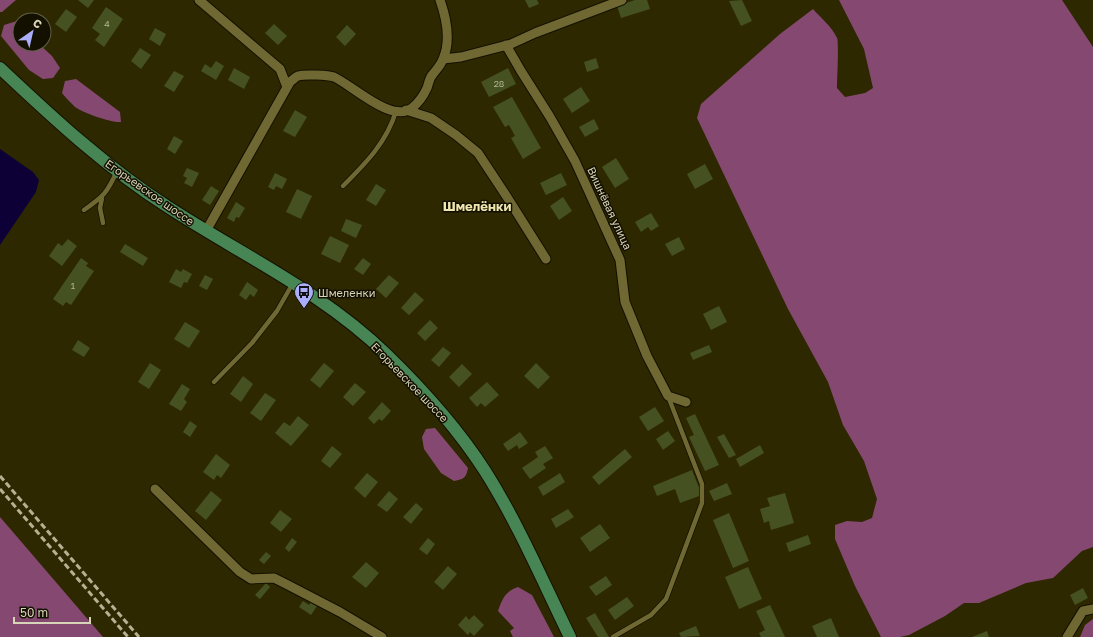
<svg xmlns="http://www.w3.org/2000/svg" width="1093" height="637" font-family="'Golos Text',sans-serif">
<rect width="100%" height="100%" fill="#2e2800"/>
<path fill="#854971" d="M0 0H16L2 12H0Z
M839 0H1062L1093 47V547L1082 551 1053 578 1026 583 979 603H964L945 616 909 635 900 637H881L855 586 835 539V525L847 521 862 522 872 518 877 499 864 461 843 425 828 382 788 309 697 118 701 104 780 34 813 9C821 18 832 27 837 38 839 41 837 81 837 88L845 97 865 93 873 88 864 49Z
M17 21 20 24V44H39L52 56 60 68 53 78 43 79 29 70 1 36 4 25Z
M76 79 120 112 121 122C112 123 83 113 75 107 71 103 66 98 62 93L65 81Z
M435 428 468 468C466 478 464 479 454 481L441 473 424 449 422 437 426 429Z
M0 517 103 637H0Z
M518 587 532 595 554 637H513L510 631 514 628 498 611C503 597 505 592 518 587Z
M1093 619V637H1080L1085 625Z"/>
<path fill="#0c0036" d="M0 149 33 172 39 180 36 192 0 245Z"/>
<path fill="#455120" d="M78 0H94L88 8Z
M525 0H537L539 4 529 8Z
M635 0H647L650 9 621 18 617 6Z
M742 0 752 21 741 26 729 1Z
M106 7 123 19 104 47 95 40 100 34 92 28Z
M66 9 77 17 66 32 55 24Z
M274 24 287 36 278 45 265 33Z
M347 25 356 34 345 46 336 37Z
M155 28 166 34 160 46 149 39Z
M140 48 151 55 141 69 131 61Z
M596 58 599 68 587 72 584 62Z
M216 61 224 66 216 80 201 71 205 64 211 68Z
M234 68 250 77 244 89 228 80Z
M508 68 516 84 489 97 481 82Z
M174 71 184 76 174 92 164 86Z
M581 87 590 101 572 113 563 99Z
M512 97 541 148 523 159 511 138 515 136 509 125 505 127 493 107Z
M295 110 307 117 295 137 283 131Z
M594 119 599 129 585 137 579 127Z
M174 136 183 141 175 154 167 149Z
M616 158 629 179 615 188 602 167Z
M705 164 713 179 695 189 687 174Z
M187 168 199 173 192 187 184 183 187 178 183 176Z
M275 173 287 179 282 189 276 186 274 190 268 187Z
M561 173 567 185 546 195 540 183Z
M376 184 386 190 376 206 366 200Z
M211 186 219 191 210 205 202 200Z
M297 189 312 196 301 219 286 212Z
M563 197 572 211 559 220 550 206Z
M236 202 245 208 239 218 236 217 234 222 227 218Z
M651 213 659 226 651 231 648 227 641 232 635 222Z
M346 219 362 225 356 238 341 231Z
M330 236 349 245 340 263 321 254Z
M679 237 685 249 672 256 665 244Z
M68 239 77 246 62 266 49 256 58 243 62 246Z
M125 244 148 258 143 266 120 252Z
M81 258 88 263 86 266 94 271 71 305 66 302 63 306 53 299Z
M363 258 371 264 363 275 354 269Z
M176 269 181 272 183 269 192 274 187 283 184 282 181 288 169 282Z
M205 275 213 279 207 290 199 286Z
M389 275 399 283 386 298 376 289Z
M247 282 258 290 254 297 250 294 246 300 239 295Z
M415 292 424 300 409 315 401 308Z
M719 306 727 322 711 330 703 314Z
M430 320 438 328 425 341 417 333Z
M185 322 200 331 189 348 174 339Z
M78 340 90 348 84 357 72 350Z
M709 345 712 352 693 360 690 353Z
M443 347 451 353 439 367 431 360Z
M150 363 161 370 149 389 138 382Z
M324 363 334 371 320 388 310 380Z
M536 363 550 377 538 389 524 376Z
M462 364 472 374 459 387 449 377Z
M243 376 253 384 241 402 230 394Z
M487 382 499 395 485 407 481 403 477 407 469 398Z
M355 383 366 392 353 406 343 397Z
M182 384 190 389 184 399 187 402 181 411 169 404Z
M265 393 276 400 261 421 250 413Z
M382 402 391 411 382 421 379 419 374 424 368 418Z
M655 407 664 421 648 431 639 417Z
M695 414 719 465 705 471 689 437 694 435 686 418Z
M298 416 309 425 291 446 275 433 284 422 290 426Z
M190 421 197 426 190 437 183 432Z
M668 431 675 441 663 450 656 439Z
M520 432 528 443 519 449 517 445 508 451 503 444Z
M724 434 736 455 729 458 717 437Z
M760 445 764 453 740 467 736 459Z
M332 446 342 454 330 468 321 461Z
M545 446 553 458 543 464 546 468 530 479 522 468 538 457 535 452Z
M625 449 632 457 599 485 592 477Z
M216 454 230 465 221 478 217 475 214 480 203 472Z
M692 470 702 495 680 503 675 489 657 496 653 486Z
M367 473 378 482 365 498 354 488Z
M560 473 565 482 543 496 538 487Z
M727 483 732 494 714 501 709 491Z
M211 491 222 500 206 520 195 511Z
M389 491 398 499 387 512 377 505Z
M785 493 794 523 771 530 769 521 764 523 760 509 770 506 767 498Z
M416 503 423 509 411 524 403 517Z
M568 509 574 517 556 528 551 519Z
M280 510 292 519 281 532 270 523Z
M729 513 749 561 733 568 713 520Z
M600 524 610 538 590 552 580 538Z
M808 535 811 544 789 552 786 543Z
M292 538 297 542 289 552 285 548Z
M428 538 435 544 427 555 419 549Z
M266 552 271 556 264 564 259 560Z
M366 562 379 573 366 588 352 577Z
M448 566 457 574 443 590 434 582Z
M748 567 762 599 739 609 725 577Z
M606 576 612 585 596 596 589 587Z
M266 583 270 587 260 599 255 595Z
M1083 588 1088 598 1075 605 1070 595Z
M627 597 634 606 615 620 608 610Z
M303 601 309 605 311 602 317 606 311 615 299 607Z
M770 605 785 637H761L759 633 765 630 756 611Z
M595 613 609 637H598L586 618Z
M474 615 484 625 474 636 470 632 468 635 458 625 466 616 469 620Z
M831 618 839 637H817L812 626Z
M696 626 700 636 681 637 679 633Z
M987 631 989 637H972Z"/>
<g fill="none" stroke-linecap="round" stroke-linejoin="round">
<g stroke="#141000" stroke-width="6">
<path id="service" d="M343 186C365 164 387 142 396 111
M102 198 100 208 103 223
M84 210C104 196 107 193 117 171
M214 382 252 343 277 311 293 283
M613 637 651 615 666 599 702 503V484L668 396"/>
</g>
<g stroke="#141000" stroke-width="11">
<path id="minor" d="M199 0 280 69 287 87
M506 45 521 71 550 117 575 161 620 260 625 302 647 356 668 396 686 402
M443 59 461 57 511 44 535 33 622 0
M406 110 431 118 456 135 478 153 507 197 546 259
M206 231 290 82C293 80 295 77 298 76 304 74 328 75 334 77 352 85 392 124 412 108 418 103 424 95 427 88 429 83 429 78 433 74 436 70 441 65 443 59 451 41 446 17 440 0
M155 489 240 572 251 579 274 578 286 584 340 612 382 637
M1067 637 1083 611 1093 609"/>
</g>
<g stroke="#141000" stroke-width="14">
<path id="primary" d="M0 68C53 118 107 168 168 207 242 255 324 293 387 355 423 390 458 429 485 471 518 523 543 582 570 637"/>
</g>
<use href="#service" stroke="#6f6833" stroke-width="4.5"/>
<use href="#minor" stroke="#6f6833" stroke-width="9"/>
<use href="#primary" stroke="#488555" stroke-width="12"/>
<path stroke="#b5b293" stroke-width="3" stroke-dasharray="6 3" stroke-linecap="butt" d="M0 476 139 637
M0 489 128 637"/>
</g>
<defs>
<g id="bus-pin" transform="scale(1)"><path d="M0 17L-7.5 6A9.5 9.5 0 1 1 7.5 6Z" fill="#abaffb" stroke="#141000"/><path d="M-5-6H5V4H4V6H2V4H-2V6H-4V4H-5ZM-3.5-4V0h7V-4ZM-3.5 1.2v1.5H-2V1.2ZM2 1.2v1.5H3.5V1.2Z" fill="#111"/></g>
</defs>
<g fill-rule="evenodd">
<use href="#bus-pin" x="304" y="292"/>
</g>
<g text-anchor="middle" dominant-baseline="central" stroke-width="3" stroke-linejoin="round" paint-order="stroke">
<g font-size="9" fill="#b2b392">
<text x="107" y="23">4</text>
<text x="499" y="83">28</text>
<text x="73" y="285">1</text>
</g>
<g font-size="11" fill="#d7d4b8" stroke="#141000">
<text transform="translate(150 192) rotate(35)">Егорьевское шоссе</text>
<text transform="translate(610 208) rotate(65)">Вишнёвая улица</text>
<text transform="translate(410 382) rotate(46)">Егорьевское шоссе</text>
</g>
<g font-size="11" fill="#d7d4b8" stroke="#141000" text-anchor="start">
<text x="318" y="292">Шмеленки</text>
</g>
<g font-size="13" font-weight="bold" fill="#eee6ad" stroke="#141000">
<text x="477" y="206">Шмелёнки</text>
</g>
</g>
<g transform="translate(32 32) rotate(34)"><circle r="19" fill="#141000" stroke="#625e4a"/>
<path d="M0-3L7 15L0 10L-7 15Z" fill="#abaffb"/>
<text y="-6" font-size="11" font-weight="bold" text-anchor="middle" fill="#d7d4b8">С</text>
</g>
<path d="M14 617v6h76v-6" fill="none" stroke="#d7d4b8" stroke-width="2"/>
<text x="20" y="617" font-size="12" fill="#d7d4b8" stroke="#141000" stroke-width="3" paint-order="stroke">50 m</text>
</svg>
